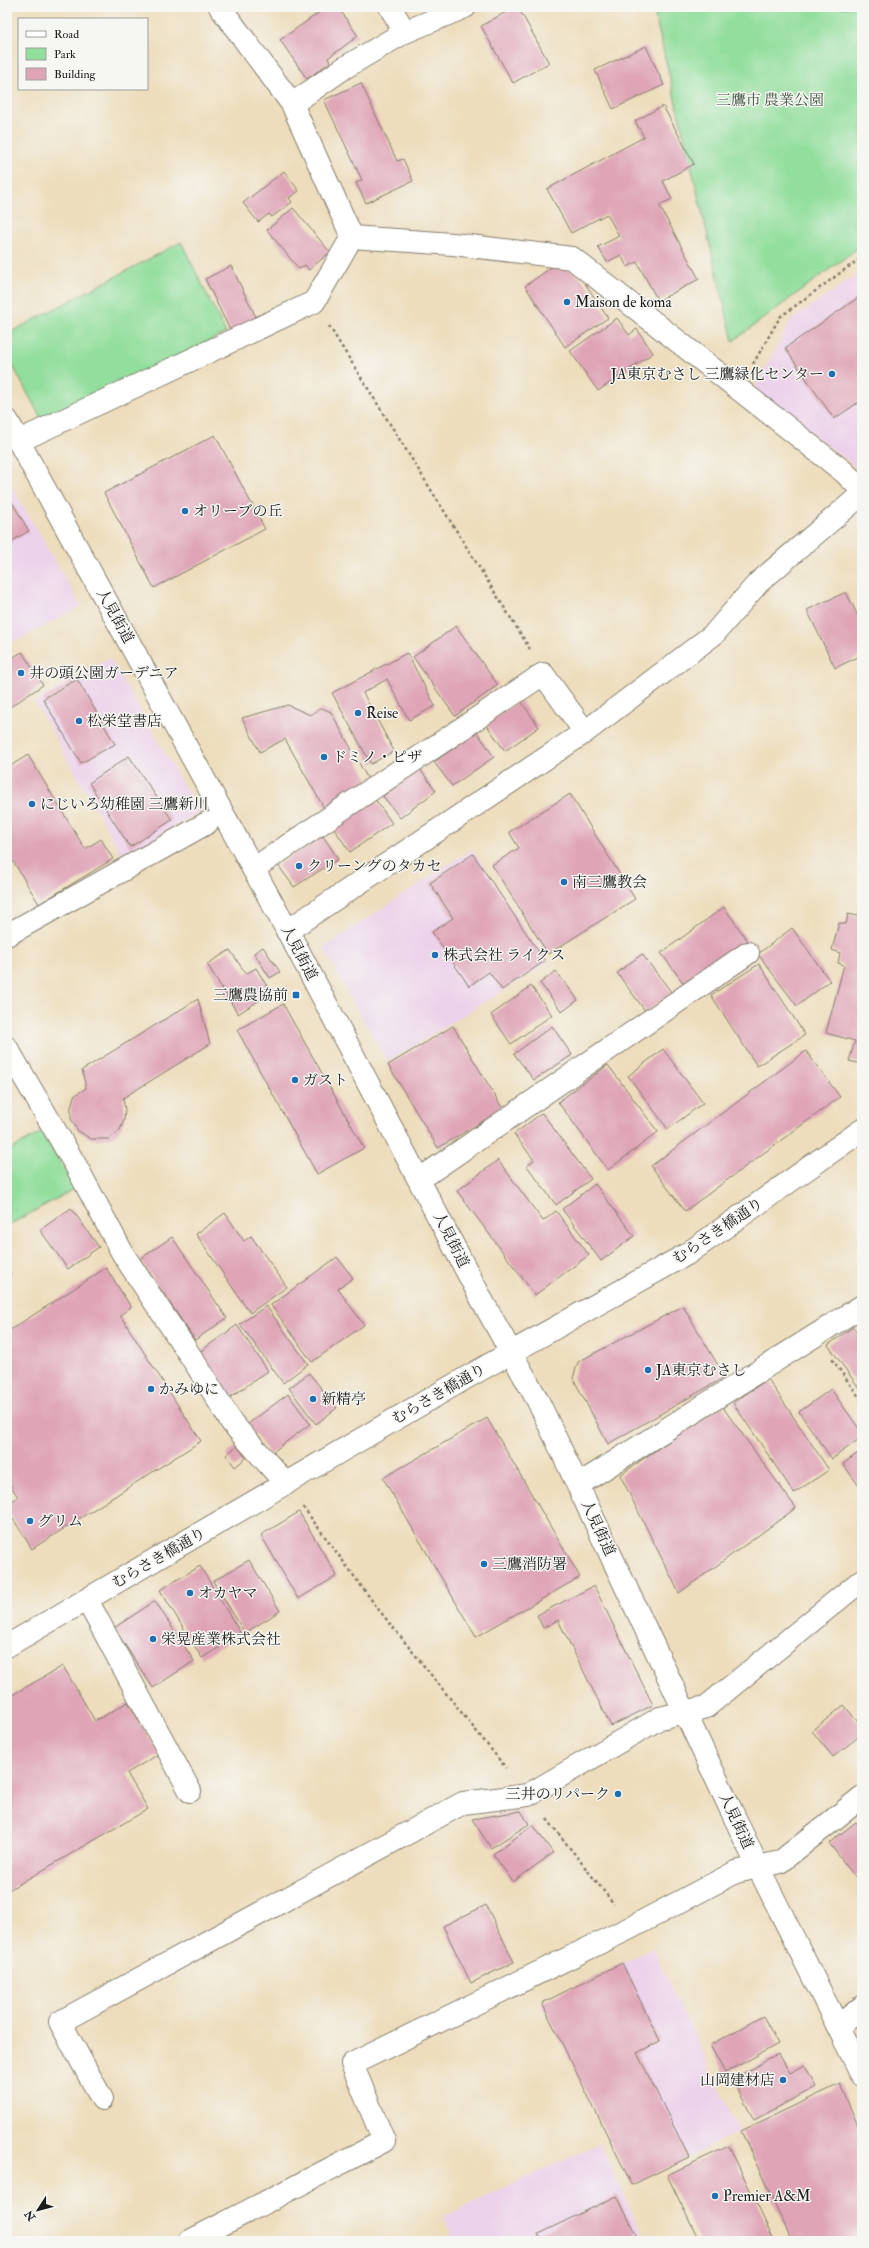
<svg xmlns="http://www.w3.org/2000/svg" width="869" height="2248" font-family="'IM FELL Double Pica','Noto Serif JP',serif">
<rect width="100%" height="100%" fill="#f6f6f2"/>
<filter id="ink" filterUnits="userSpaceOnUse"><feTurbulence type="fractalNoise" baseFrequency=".025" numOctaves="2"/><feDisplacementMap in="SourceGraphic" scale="8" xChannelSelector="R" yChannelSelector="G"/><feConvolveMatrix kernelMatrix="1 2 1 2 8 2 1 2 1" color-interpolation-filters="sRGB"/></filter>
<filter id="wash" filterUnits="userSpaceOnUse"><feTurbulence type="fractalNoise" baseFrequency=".012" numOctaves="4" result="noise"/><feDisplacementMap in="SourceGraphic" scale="16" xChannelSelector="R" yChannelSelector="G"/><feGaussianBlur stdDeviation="0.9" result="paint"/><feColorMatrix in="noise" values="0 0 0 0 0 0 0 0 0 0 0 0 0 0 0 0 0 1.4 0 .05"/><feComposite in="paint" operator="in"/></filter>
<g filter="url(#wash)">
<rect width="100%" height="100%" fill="#edddbc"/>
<path fill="#ecd1ea" d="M862 271V472L754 389 791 320Z
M7 478 81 606 17 641 7 637Z
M110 658 199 812 123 857 35 702Z
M472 849 548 963 387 1062 323 948Z
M653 1948 739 2132 632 2185 542 2003Z
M600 2143 645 2241H455L443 2217Z"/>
<path fill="#92de9c" stroke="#577d5c" d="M653 7H862V245L733 341Z
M181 242 226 333 42 420 7 355V334Z
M42 1132 76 1188 7 1226V1152Z"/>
<g id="blocks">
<path fill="#dfa5b7" d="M327 7H338L358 36 328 58 330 62 307 79 280 40Z
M515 7H518L549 63 513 83 481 26Z
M646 46 664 85 613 109 595 70Z
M361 83 397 161 403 159 413 181 366 203 356 183 362 180 324 100Z
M663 106 694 164 663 181 672 199 659 205 699 279 658 301 637 262 627 267 621 255 607 262 598 247 619 236 607 214 571 233 547 189 644 137 635 121Z
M284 171 299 191 289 198 292 202 272 217 269 214 258 222 243 203Z
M293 208 330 252 309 270 305 265 299 269 267 230Z
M559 262 582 279 608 318 565 347 525 286Z
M231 266 257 319 231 332 205 279Z
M862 295V400L834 419 785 348Z
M617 318 629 335 637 329 653 353 598 391 570 351Z
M215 435 265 529 154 588 104 493Z
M7 494 29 531 7 544Z
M846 592 862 624V655L835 668 807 610Z
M456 626 498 685 455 716 413 657Z
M22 652 43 685 7 709V661Z
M407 653 435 706 409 720 387 679 363 693 394 751 371 764 332 693Z
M77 679 115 744 81 763 43 699Z
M520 700 539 727 505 751 486 724Z
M288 705 310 715 322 708 331 712 370 783 324 808 285 739 260 752 242 718Z
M477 732 494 757 452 786 434 762Z
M28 755 85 849 101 839 113 859 39 904 7 851V768Z
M129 756 172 820 130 847 89 783Z
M420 769 436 791 400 818 383 796Z
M570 794 635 899 548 954 492 865 519 848 509 832Z
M374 798 392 823 350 852 333 827Z
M323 836 338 859 294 887 278 865Z
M473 854 545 961 502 990 489 972 469 986 432 932 453 918 430 883Z
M724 907 750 944 688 989 661 953Z
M860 908 862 909V1064L849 1061 855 1041 826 1033 844 965 838 963 840 953 832 950 839 923 846 924 848 914 858 916Z
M792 928 830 981 797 1006 758 954Z
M263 947 280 972 270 978 254 953Z
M230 950 246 974 256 968 271 993 238 1014 207 964Z
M642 954 672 993 646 1012 617 973Z
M759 964 805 1035 757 1066 711 995Z
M556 971 578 1000 562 1012 540 983Z
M531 986 552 1015 511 1044 491 1015Z
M198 999 210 1044 123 1098 125 1110 124 1120 120 1130 109 1139H91L78 1131 71 1119V1107L74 1096 86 1088 82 1070Z
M283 1004 364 1148 317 1174 237 1030Z
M453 1026 503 1109 438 1148 388 1065Z
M552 1026 572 1055 534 1080 514 1054Z
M663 1049 703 1103 668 1129 628 1076Z
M806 1051 840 1097 685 1211 651 1166Z
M608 1065 658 1132 608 1170 558 1102Z
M542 1113 591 1179 556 1205 527 1166 534 1160 514 1134Z
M498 1160 543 1221 556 1211 589 1255 535 1295 457 1191Z
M595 1184 634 1236 601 1261 562 1209Z
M71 1208 99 1247 68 1269 40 1230Z
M225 1213 244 1241 251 1236 287 1287 250 1313 196 1234Z
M172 1237 227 1318 195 1340 140 1259Z
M337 1257 353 1278 338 1289 364 1325 312 1362 271 1305Z
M7 1268 11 1274 7 1277Z
M106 1268 131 1307 120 1315 201 1441 32 1549 7 1509V1505L18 1497 7 1480V1332Z
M266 1306 308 1364 283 1383 240 1324Z
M683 1306 725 1377 608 1444 573 1378 578 1362Z
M237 1325 268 1371 229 1398 198 1353Z
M853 1327 862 1339V1392L828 1345Z
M309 1373 337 1408 316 1424 289 1388Z
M768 1379 829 1470 794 1493 733 1403Z
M831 1389 862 1433V1437L832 1459 799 1412Z
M288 1394 310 1424 270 1454 248 1424Z
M721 1405 796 1508 679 1593 620 1475Z
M487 1418 580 1577 476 1637 383 1478Z
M237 1446 246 1458 235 1467 226 1455Z
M862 1450V1490L843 1464Z
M299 1512 337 1576 298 1599 261 1535Z
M249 1560 280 1611 245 1633 213 1581Z
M200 1566 241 1634 202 1658 160 1590Z
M594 1586 653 1705 611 1726 558 1620 543 1628 537 1615Z
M155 1601 194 1661 153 1688 114 1628Z
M63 1666 95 1721 128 1702 159 1754 127 1773 148 1809 7 1891V1698Z
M844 1705 862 1727V1734L833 1757 812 1731Z
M521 1811 529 1824 491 1848 472 1819Z
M856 1822 862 1830V1872L855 1877 829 1843Z
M533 1825 553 1853 513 1882 493 1854Z
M486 1905 514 1962 471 1983 443 1926Z
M622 1963 660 2041 637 2053 689 2157 632 2185 542 2003Z
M763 2016 778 2044 725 2073 710 2045Z
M779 2054 790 2073 805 2065 816 2087 754 2120 732 2079Z
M840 2084 862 2135V2241H792L741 2131Z
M729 2146 763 2217 774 2241H699L667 2175Z
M617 2196 639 2241H541L538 2234Z"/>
</g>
</g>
<g filter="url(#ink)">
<use href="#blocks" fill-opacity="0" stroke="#847c6c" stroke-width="1"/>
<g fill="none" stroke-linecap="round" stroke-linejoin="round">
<g stroke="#847c6c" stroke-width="24">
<path id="minor" d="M220 7 292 104 352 237
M390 7 405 32
M292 104 344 68 405 32 465 7
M352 237 453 244 572 258 844 472 862 490
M19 441 314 302 352 237
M253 869 543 674 585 732
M287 931 585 732 714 634 758 583 862 494
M7 935 207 823
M7 1048 76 1166 123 1254 199 1369 232 1423 286 1484
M420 1179 748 953
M578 1485 862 1306
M87 1600 190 1791
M7 1646 471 1375 687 1254 862 1130
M838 2026 862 2007
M102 2099 60 2022 463 1803 528 1795 660 1718 706 1707 862 1580
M190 2241 384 2141 352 2064 632 1927 736 1872 780 1862 862 1797"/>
</g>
<g stroke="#847c6c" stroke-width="24">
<path id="major" d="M7 420 299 952 483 1302 538 1401 758 1867 862 2075"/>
</g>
<path stroke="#847c6c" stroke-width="2.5" stroke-dasharray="3 3" stroke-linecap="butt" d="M329 326 530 649
M753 364 780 317 862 257
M832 1359 862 1401
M303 1507 379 1610 506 1768
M547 1819 614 1904"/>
<use href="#minor" stroke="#fff" stroke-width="22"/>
<use href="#major" stroke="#fff" stroke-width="22"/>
</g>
</g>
<g fill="#1f6fb2" stroke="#f6f6f2" stroke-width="1.5">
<circle cx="567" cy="302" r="4"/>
<circle cx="832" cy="374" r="4"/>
<circle cx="185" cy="511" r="4"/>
<circle cx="21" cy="673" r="4"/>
<circle cx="358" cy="713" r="4"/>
<circle cx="79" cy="721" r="4"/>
<circle cx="324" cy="757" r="4"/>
<circle cx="32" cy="804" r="4"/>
<circle cx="299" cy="866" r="4"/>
<circle cx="564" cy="882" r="4"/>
<circle cx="435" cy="955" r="4"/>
<rect x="292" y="991" width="8" height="8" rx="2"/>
<circle cx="295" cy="1080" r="4"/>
<circle cx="648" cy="1370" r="4"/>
<circle cx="151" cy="1389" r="4"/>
<circle cx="313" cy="1399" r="4"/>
<circle cx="30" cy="1521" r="4"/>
<circle cx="484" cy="1564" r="4"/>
<circle cx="190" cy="1593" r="4"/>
<circle cx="153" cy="1639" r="4"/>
<circle cx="618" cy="1794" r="4"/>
<circle cx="783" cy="2080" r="4"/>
<circle cx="715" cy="2196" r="4"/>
</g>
<g text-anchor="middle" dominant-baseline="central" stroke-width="3" stroke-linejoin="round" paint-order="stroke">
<g font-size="15" fill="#3f5642" stroke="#f6f6f2">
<text x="770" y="100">三鷹市 農業公園</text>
</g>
<g font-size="15" fill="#1c1c1c" stroke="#f6f6f2" text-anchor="start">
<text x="575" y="302">Maison de koma</text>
<text x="824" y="374" text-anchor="end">JA東京むさし 三鷹緑化センター</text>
<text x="193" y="511">オリーブの丘</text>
<text x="29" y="673">井の頭公園ガーデニア</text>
<text x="366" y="713">Reise</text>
<text x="87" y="721">松栄堂書店</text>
<text x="332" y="757">ドミノ・ピザ</text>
<text x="40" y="804">にじいろ幼稚園 三鷹新川</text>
<text x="307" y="866">クリーングのタカセ</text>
<text x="572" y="882">南三鷹教会</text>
<text x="443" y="955">株式会社 ライクス</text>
<text x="288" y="995" text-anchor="end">三鷹農協前</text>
<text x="303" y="1080">ガスト</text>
<text x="656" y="1370">JA東京むさし</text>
<text x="159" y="1389">かみゆに</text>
<text x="321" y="1399">新精亭</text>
<text x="38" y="1521">グリム</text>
<text x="492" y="1564">三鷹消防署</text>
<text x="198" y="1593">オカヤマ</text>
<text x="161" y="1639">栄晃産業株式会社</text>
<text x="610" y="1794" text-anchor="end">三井のリパーク</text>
<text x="775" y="2080" text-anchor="end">山岡建材店</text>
<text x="723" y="2196">Premier A&amp;M</text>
</g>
<g font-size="15" fill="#1c1c1c" stroke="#f6f6f2">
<text transform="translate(115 616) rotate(61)">人見街道</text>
<text transform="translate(299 953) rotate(62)">人見街道</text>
<text transform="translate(718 1231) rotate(-34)">むらさき橋通り</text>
<text transform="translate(451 1240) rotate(63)">人見街道</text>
<text transform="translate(439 1394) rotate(-30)">むらさき橋通り</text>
<text transform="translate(598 1528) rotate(65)">人見街道</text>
<text transform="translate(159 1558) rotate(-30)">むらさき橋通り</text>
<text transform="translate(736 1821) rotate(65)">人見街道</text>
</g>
</g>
<rect width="869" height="2248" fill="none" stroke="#f6f6f2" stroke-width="24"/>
<rect x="18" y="18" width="130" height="72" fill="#f6f6f2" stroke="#9f9f9c"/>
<rect x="26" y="31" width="20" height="6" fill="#ffffff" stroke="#9f9f9c"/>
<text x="54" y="38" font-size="12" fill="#1c1c1c">Road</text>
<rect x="26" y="48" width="20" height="12" fill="#92de9c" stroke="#9f9f9c"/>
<text x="54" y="58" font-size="12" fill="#1c1c1c">Park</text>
<rect x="26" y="68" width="20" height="12" fill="#dfa5b7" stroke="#9f9f9c"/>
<text x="54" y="78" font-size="12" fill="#1c1c1c">Building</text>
<g transform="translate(38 2210) rotate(234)" stroke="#f6f6f2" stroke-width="3" paint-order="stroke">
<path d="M0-3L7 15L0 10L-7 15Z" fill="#1c1c1c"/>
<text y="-6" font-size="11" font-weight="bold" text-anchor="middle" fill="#1c1c1c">N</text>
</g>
</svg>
